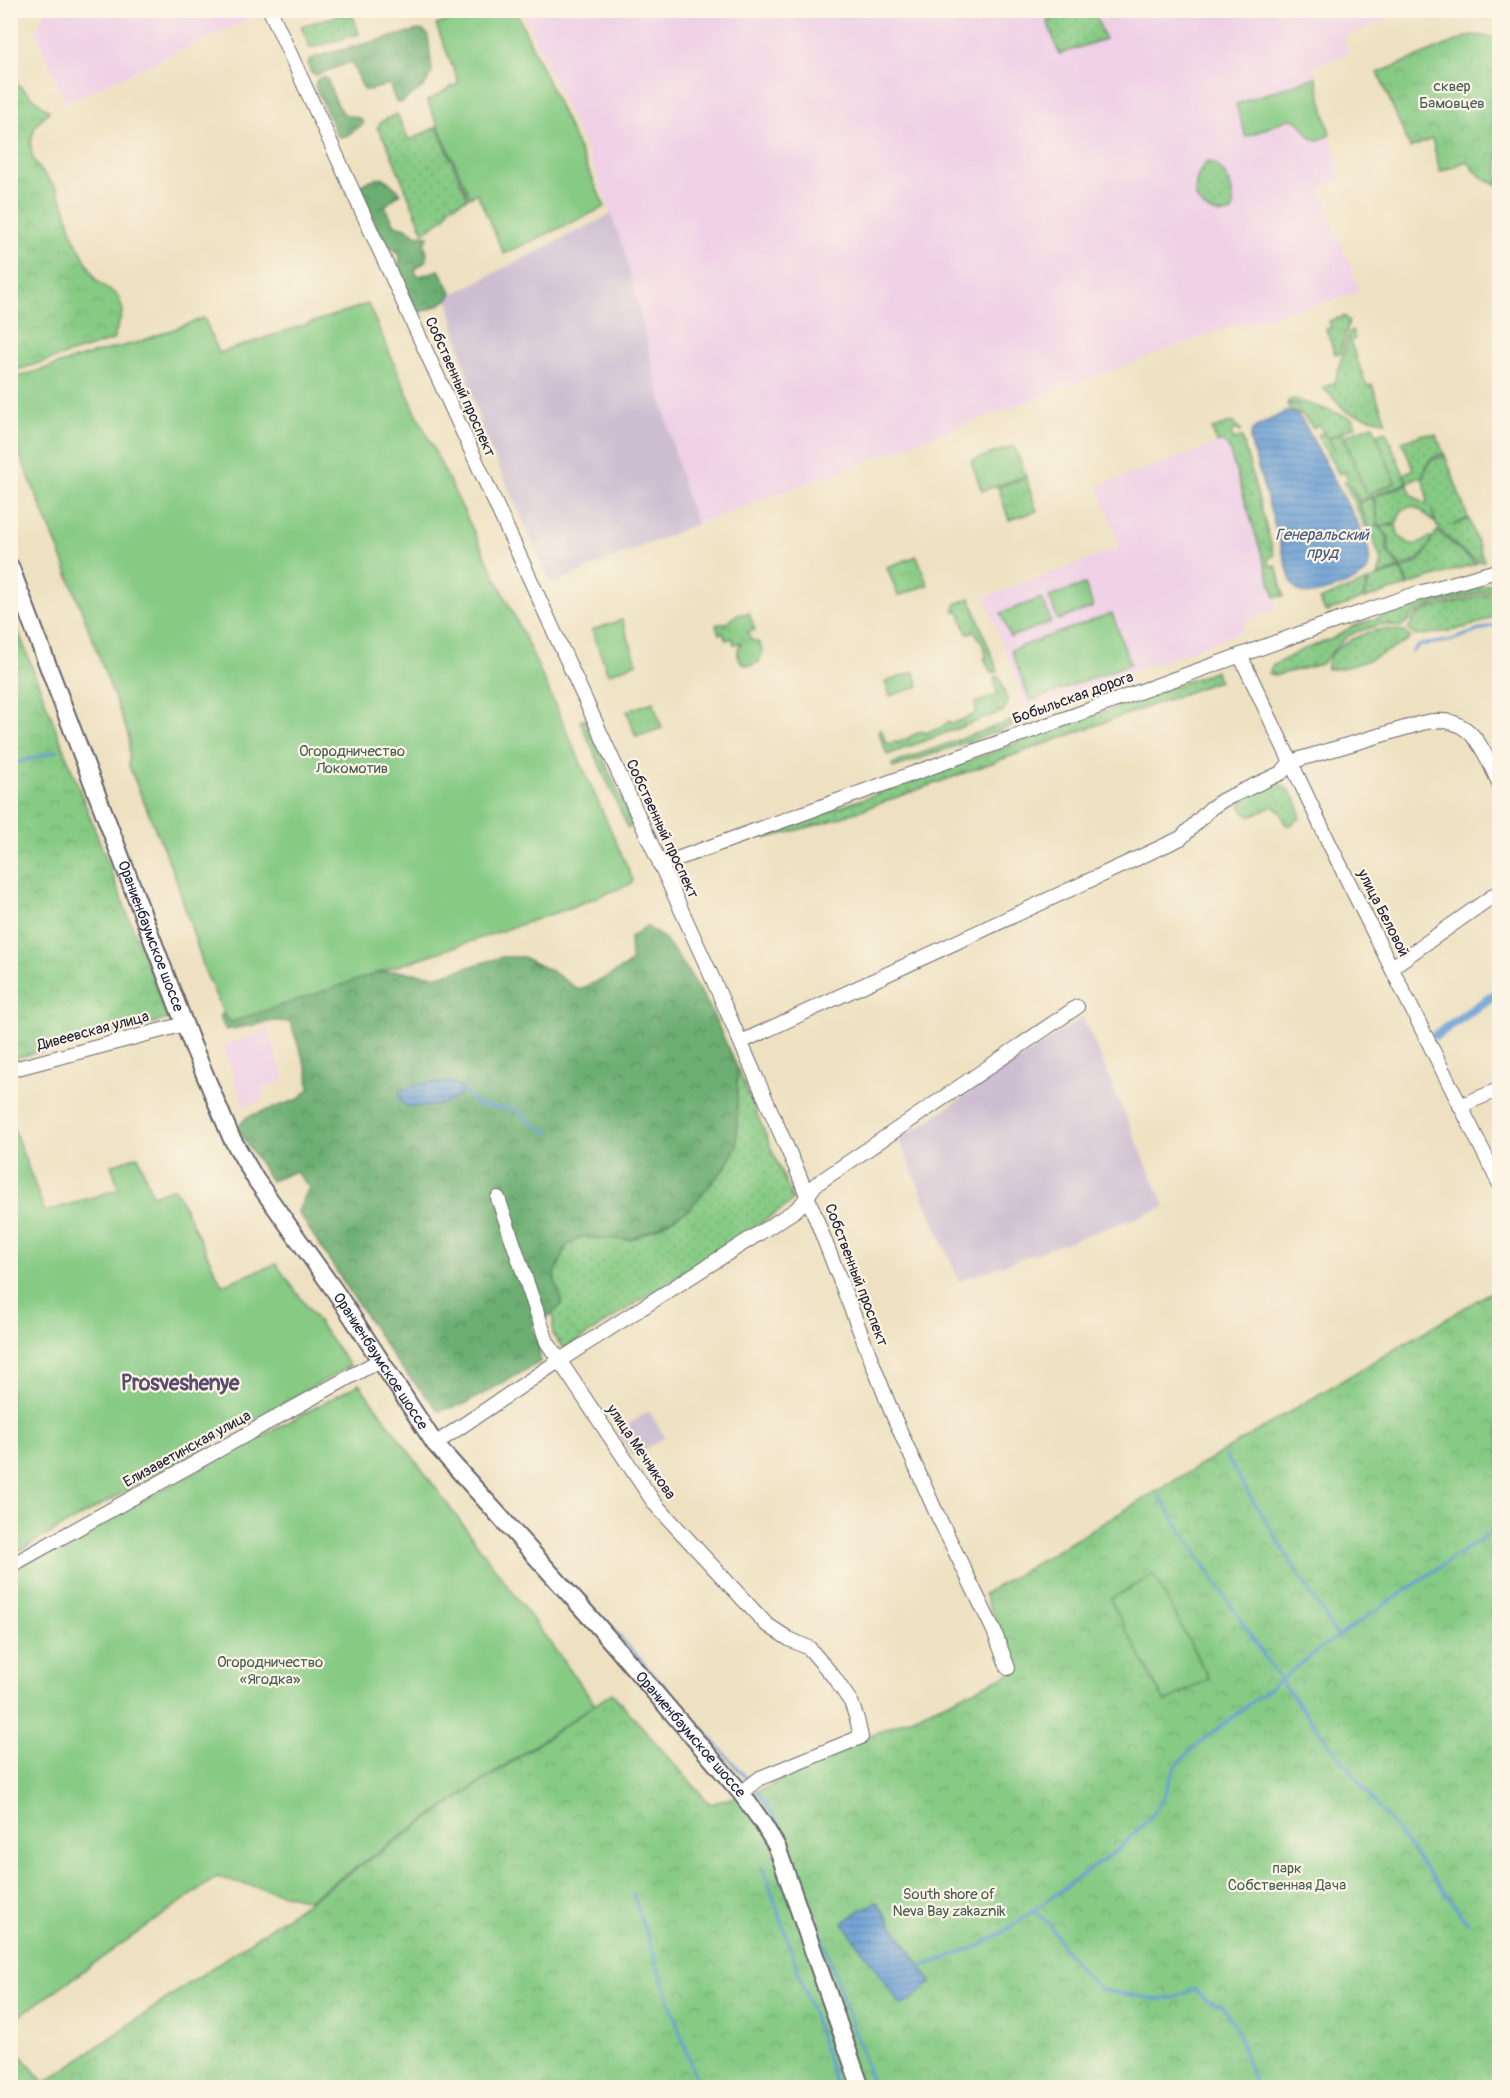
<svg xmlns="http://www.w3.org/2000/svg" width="1510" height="2098" font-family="Pangolin,sans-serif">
<defs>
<pattern id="grass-dots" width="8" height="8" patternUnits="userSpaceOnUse" patternTransform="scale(1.5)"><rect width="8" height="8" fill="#86ca84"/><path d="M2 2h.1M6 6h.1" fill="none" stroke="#73ad73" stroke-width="1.8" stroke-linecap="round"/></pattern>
<pattern id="forest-crowns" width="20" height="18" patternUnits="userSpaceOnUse" patternTransform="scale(1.5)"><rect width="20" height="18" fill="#6cae72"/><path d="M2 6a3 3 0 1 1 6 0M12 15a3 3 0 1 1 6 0" fill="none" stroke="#588d5f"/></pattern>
<pattern id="park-crowns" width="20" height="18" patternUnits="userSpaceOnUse" patternTransform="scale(1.5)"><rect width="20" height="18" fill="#86ca84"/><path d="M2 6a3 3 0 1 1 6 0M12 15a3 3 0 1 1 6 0" fill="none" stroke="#73ad73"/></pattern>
<pattern id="water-rules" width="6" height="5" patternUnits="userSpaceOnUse" patternTransform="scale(1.5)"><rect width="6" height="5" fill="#679dd4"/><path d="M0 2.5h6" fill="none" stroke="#5480ad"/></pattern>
</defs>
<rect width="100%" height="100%" fill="#fcf5e5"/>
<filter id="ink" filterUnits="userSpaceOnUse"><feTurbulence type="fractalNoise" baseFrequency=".0167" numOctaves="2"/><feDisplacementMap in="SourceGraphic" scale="12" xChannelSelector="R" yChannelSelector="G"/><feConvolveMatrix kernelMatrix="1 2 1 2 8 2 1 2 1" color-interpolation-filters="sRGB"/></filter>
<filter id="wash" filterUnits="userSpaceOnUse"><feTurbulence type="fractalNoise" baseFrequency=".008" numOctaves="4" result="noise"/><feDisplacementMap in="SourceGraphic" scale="24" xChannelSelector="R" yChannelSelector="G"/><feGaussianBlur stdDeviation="1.35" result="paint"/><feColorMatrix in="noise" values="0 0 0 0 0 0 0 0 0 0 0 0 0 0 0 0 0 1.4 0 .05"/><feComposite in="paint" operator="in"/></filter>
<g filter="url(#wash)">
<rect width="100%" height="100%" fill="#eee1c1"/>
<path fill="#efd0e6" d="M247 10 251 18 65 103 36 31 46 11Z
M522 11H1417L1405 15 1404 13 1344 37 1349 53 1314 66 1342 181 1322 188 1337 235 1354 274 1359 293 1217 331 697 524 686 497 624 250 599 179Z
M1221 442 1228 446 1242 488 1275 597V609L1242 624 1244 631 1027 711 985 597 1120 548 1098 486Z
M267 1030 285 1080 261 1089 264 1099 244 1106 223 1045Z"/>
<path fill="#cdbed2" d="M611 214 624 250 686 497 697 524 551 584 481 427 447 297Z
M1083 1017 1165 1207 959 1281 899 1140Z
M649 1411 665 1437 634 1457 617 1432Z"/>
<path fill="url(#grass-dots)" stroke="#547660" stroke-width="1.5" d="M1072 11H1094L1105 39 1059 54 1047 20Z
M343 14 353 16 359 34 310 48 301 26Z
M397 114 409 140 437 127 468 198 450 207 445 217 424 233 387 144 377 128 382 121Z
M1207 162C1225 162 1238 197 1232 212 1217 217 1205 211 1196 198 1194 185 1197 171 1207 162Z
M1344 316 1349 321 1340 354H1335L1326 329 1331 328 1329 321Z
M1352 330 1355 339 1350 341 1367 386 1372 385 1386 422 1347 412 1323 388 1335 382 1349 332Z
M1294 399 1352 418 1356 426 1328 438 1318 425 1313 428 1303 415 1290 411 1287 404 1301 405 1288 403V401Z
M1233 422 1242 431 1240 432 1238 429 1231 432 1234 440 1242 437 1274 556 1268 558 1270 566 1276 565 1284 596 1275 597 1228 446 1221 441 1217 443 1212 429Z
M1386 431 1407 483 1359 501 1349 483 1368 526 1365 527 1344 482 1348 480 1345 472 1339 474 1317 435 1322 433 1328 438 1336 454 1329 438 1342 433 1366 494 1395 483 1377 434Z
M1425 434 1436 435 1444 453 1430 459 1422 476 1408 483 1404 474 1413 469 1402 441Z
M1445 455 1468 518 1452 526 1469 519 1484 561 1481 562 1467 555 1439 530 1440 527H1437L1432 510 1435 523 1419 509 1412 506 1402 510 1396 524 1379 525 1374 497 1407 484 1412 495 1427 505V492L1422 478 1430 461Z
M1373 497 1378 525 1374 526H1378L1387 537V552L1400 568 1378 576 1382 562 1359 502Z
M1380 526H1396L1399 536C1411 548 1418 546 1430 537L1432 538C1427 554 1418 562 1401 567L1389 553V538Z
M1437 531 1467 557 1477 563 1408 585 1402 569C1433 558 1422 551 1437 531Z
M1401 569 1407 586 1364 599 1370 580Z
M1368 581 1362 599 1326 612 1319 600Z
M1499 581V588L1437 604 1412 615 1406 623 1400 627 1383 624 1356 632 1348 636 1334 649 1321 664 1277 675 1269 674 1272 666 1302 650 1332 639 1353 626Z
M1499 591V614L1480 623 1455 630 1415 636 1408 630 1414 617 1433 608Z
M971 598 972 603 998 672 991 673 984 658 987 657 981 641 974 631 967 634 958 610 954 612 955 604Z
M1385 629 1403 631 1411 638C1393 650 1349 672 1327 669 1324 647 1368 630 1385 629Z
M1216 671 1219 681 831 821 764 839 785 827Z
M999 676 1008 703 1004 711 887 755 878 730 881 729 887 744 895 741 897 743C907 739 914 734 922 731L924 733 940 728 949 721 951 724 967 718 976 712 975 703 997 695 994 677Z
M585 719 633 825 628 828 580 721Z
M1010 721 1015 725 893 768 892 764Z
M1278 784C1291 787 1301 805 1300 818L1290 826 1285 824 1281 812 1273 806 1253 816C1245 816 1239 808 1241 800Z
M737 1067 793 1200 784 1208 565 1349 553 1336V1313L562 1304 554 1277 566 1247 581 1237 604 1239 737 1145Z"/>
<path fill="url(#forest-crowns)" stroke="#476856" stroke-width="1.5" d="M418 30 424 31 428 35 432 72 424 86 401 103 396 102 389 84 371 90H364L351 62 316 75 311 73 308 64 310 59 326 54Z
M324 77 327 79C331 88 336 108 345 114 351 118 357 115 363 121V124L346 136 340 137 337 135 315 86 317 79Z
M383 177 401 193 385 206 395 225 406 228 418 235 428 236V239L424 243 427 252 426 261 415 270V273L420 276 439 270 452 293C447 304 430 309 419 312 412 307 396 276 398 267 399 260 401 260 399 253L389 247 384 242 361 191V185L371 180Z
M646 926 665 939 688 971 709 1006 737 1067V1145L725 1168 688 1210 657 1228 630 1240 581 1237 566 1247 554 1277 562 1304 553 1313 532 1326 539 1343 540 1362 465 1404 439 1411 394 1359 298 1212 309 1187 295 1171 271 1181 237 1128 247 1117 299 1099 309 1089 308 1072 290 1022 275 1021 226 1030 219 1016 313 982 349 975 396 971 438 976 502 957H523L553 972 579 990 607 977 631 963 630 938Z"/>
<path fill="url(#park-crowns)" stroke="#547660" stroke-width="1.5" d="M1471 35 1499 38 1498 185C1483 181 1477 173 1467 161L1440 172 1432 139 1410 148 1378 73Z
M11 79 49 111 35 126 31 142 32 156 38 167 56 188 65 207 73 236 96 280 118 296 123 311 113 340 11 372Z
M1026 478 1037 511 1009 520 998 487Z
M917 556 928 585 898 596 887 567Z
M10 610 168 1019 11 1059H10Z
M749 613 755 630 748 632 750 639 759 643 763 652 759 662C744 672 732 657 741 643L734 644 732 638 726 640 723 633 719 634 716 625 729 622 736 615Z
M914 672 919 686 890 696 885 682Z
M653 702 662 728 636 737 627 711Z
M1499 1287V2087L11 2088 10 2042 44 2083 612 1693 710 1804 765 1788 867 1737 1019 1670 984 1594Z"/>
<path fill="#86ca84" stroke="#547660" stroke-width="1.5" d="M480 11H516L605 207 504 254 477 193 470 197 427 101 459 83 436 25Z
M1316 77 1330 135 1318 140 1311 138C1303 129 1302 119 1288 119L1246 137 1236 104Z
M368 304 412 404 526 640 633 880 631 884 564 910 231 1022 224 1015 205 971 175 876 129 766V737L59 550 11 434V379L95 353 136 343 204 318 219 353Z
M1373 425 1395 483 1366 494 1344 436Z
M1013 446 1015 448 1026 476 982 491 971 461Z
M1085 584 1093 607 1058 620 1049 597Z
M1042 598 1051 622 1010 637 1001 613Z
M1112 613 1130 664 1030 701 1011 650Z
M622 620 637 663 608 674 592 630Z
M11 1122 45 1212 119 1189 111 1165 138 1156 152 1195 175 1188 222 1285 276 1264 350 1366 15 1553 10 1548Z
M359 1384 595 1704 308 1900 217 1877 12 2021 11 1571Z
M1154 1575 1209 1679 1165 1702 1110 1599Z"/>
<path fill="url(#water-rules)" stroke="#446088" stroke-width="1.5" d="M1285 412C1296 411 1300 416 1305 425L1359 526C1364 539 1374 556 1367 571 1362 581 1319 595 1307 594 1299 593 1294 588 1291 581L1250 440 1252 431 1256 427Z
M451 1082 462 1089V1093C448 1107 426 1108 406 1106L401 1101 399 1092C414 1082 434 1083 451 1082Z
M877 1902 931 1982 913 1999 901 2005 843 1923 859 1911Z"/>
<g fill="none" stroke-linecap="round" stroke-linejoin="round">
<path stroke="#679dd4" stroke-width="3" d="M1413 651 1420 645 1449 641 1500 623
M10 765 57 751
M462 1093H467L477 1105 518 1110 531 1123 550 1133
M1226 1457 1337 1636
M1159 1496 1280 1680 1468 1923
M608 1624 748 1780
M758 1792 780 1826 826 1949 874 2088
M763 1866 837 2088
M633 1894 699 2088
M1034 1912 1050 1924 1061 1944 1082 1972 1102 1990 1160 2000 1177 1997 1194 1989 1208 2001 1222 2005 1236 2027 1256 2088
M921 1967 979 1946 1008 1929 1117 1850 1150 1818 1162 1801 1174 1769 1194 1747 1320 1649 1500 1526"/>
<path stroke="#679dd4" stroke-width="10" d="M1436 1035 1500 991"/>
</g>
</g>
<g filter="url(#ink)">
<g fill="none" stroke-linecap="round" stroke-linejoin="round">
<g stroke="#69656a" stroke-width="16">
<path id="minor" d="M270 10 711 975 799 1175 892 1413 935 1510 994 1631 1008 1668
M1240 655 1331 847 1500 1185
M660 865 1324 625 1416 594 1500 570
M1392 967 1500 891
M741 1042 1181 838 1211 808 1223 800 1281 773 1290 763 1300 759 1422 723C1471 711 1482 748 1500 785
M10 1070 185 1024
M1460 1106 1500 1089
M498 1198 547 1342 655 1504 766 1624 789 1639 809 1648 833 1676 851 1702 857 1719 861 1737 760 1778 741 1793
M435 1444 560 1360 794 1211 802 1204 815 1185 1077 1007
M10 1566 380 1360"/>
</g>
<g stroke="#69656a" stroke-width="20">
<g id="major">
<path id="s1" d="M10 566 192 1044 231 1137 256 1180 337 1294 435 1444 597 1625 741 1793 762 1822 777 1847 861 2088"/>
</g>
</g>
<use href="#minor" stroke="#fff" stroke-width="14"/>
<use href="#major" stroke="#fff" stroke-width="16"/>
</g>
</g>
<g text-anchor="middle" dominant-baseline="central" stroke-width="4.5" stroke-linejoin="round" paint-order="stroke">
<g font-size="15" fill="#455d55" stroke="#fcf5e5">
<text x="1452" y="86">сквер<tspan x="1452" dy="17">Бамовцев</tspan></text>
<text x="352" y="751">Огородничество<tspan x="352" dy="17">Локомотив</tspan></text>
<text x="270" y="1662">Огородничество<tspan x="270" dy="17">«Ягодка»</tspan></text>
<text x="1287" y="1868">парк<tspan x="1287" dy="17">Собственная Дача</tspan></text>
<text x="949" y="1894">South shore of<tspan x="949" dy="17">Neva Bay zakaznik</tspan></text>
</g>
<g font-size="15" fill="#22223b" stroke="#fcf5e5">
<text transform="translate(460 387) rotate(66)">Собственный проспект</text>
<text transform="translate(1073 698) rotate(-20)">Бобыльская дорога</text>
<text transform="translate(662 829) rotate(65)">Собственный проспект</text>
<text transform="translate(1383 913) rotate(63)">улица Беловой</text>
<text stroke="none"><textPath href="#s1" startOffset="396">Ораниенбаумское шоссе</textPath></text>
<text transform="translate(93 1031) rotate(-15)">Дивеевская улица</text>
<text transform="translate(856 1275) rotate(69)">Собственный проспект</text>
<text stroke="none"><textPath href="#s1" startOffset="882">Ораниенбаумское шоссе</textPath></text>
<text transform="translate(187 1449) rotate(-29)">Елизаветинская улица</text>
<text transform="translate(641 1452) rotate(56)">улица Мечникова</text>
<text stroke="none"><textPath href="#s1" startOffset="1368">Ораниенбаумское шоссе</textPath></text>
</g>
<g font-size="16" font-style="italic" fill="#415980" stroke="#fcf5e5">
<text x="1322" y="535">Генеральский<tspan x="1322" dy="18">пруд</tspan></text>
</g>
<g font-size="21" font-weight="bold" fill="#5c4a6f" stroke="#fcf5e5">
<text x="180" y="1383">Prosveshenye</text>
</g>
</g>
<rect width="1510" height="2098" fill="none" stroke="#fcf5e5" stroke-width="36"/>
</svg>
